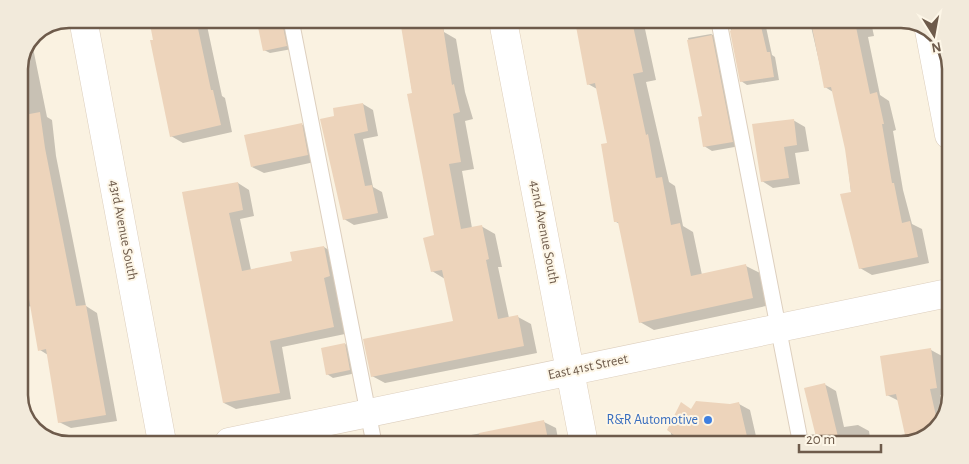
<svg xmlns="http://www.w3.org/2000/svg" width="969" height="464" font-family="'Alegreya Sans',sans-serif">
<rect width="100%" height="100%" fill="#faf2e1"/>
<path fill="#0003" d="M150 19H214L206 21 222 96 225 98 232 132 183 143 171 136Z
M401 20H442L444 32 456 39 465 92 473 119 465 121 474 169 462 171 472 228 481 226 495 234 502 267H498L509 318 518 317 531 324 537 353 385 383 372 376 455 322 445 279 432 271 435 236Z
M576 21 685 22 645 29 656 80 646 82 669 182 675 186 683 226 693 232 702 275 746 266 760 273 766 306 654 330 640 322 620 224 616 222 608 144 597 89 588 84Z
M810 22H871L874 36 868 37 880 95 889 101 896 130 893 131 903 190 912 224 922 229 929 263 872 275 860 268 846 149 833 92 825 87Z
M282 23 288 27 292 49 270 53 264 50Z
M760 23 766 27 772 55 775 57 779 80 747 85 741 81 731 29Z
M711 34 719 38 740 146 712 151 704 146 703 117 688 38Z
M31 38 47 117 52 120 56 156 86 306 97 313 117 421 71 428 59 422 48 355 40 350 32 306 26 307 19 303V65Z
M363 104 373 110 378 136 363 139 373 187 382 192 388 218 354 225 344 219 336 117Z
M793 120 805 127 809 151 795 153 800 184 773 188 762 181Z
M301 124 313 131 319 161 264 173 252 167Z
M238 183 249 190 254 216 240 219 251 270 293 262 324 247 335 254 341 283 335 284 345 334 282 347 291 399 236 409 224 403 184 193Z
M345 344 351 348 356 373 333 378 327 374Z
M931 350 942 356 947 394 940 395 945 416 928 437 908 443 899 401 887 395Z
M824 384 836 391 844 427 858 425 869 431 871 445H811V441L818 440Z
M739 404 750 410 758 445 673 444 670 428 692 410Z
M544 422 556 428 559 444 473 443 471 435Z"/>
<path fill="#edd4bb" d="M149 19H196L211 90H213L221 125 170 137 150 40H153Z
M400 20H442L452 85 454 84 460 112 453 114 461 162 449 164 461 229 482 225 489 259 486 260 498 319 518 315 524 346 371 377 363 339 453 321 442 270 431 272 423 238 434 235 407 94 412 93Z
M575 21H632L643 72 633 74 646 135 648 134 656 178 662 177 671 225 680 223 691 276 746 264 753 298 639 323 618 222H614L601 144 607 143 595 83 587 85Z
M282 22 287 46 263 51 258 27Z
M760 22 767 52H770L774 77 740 82 730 31 733 28Z
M811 22H855L870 94 877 92 884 124H882L892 183H894L902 223 910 221 918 257 859 269 840 194 851 192 845 149 831 87 824 88Z
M712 35 733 142 703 147 698 117 702 116 687 40Z
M363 103 368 131 354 134 365 186 372 185 378 213 343 220 320 119 334 116 333 108Z
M40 112 45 148 76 306 86 305 106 415 58 423 46 349 38 351 29 299 19 300V116Z
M794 119 797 145 784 147 789 178 761 182 752 124Z
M302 123 308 155 251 167 244 135Z
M238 182 243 210 229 213 242 271 292 261 290 252 324 246 330 276 324 278 334 327 270 341 280 393 223 403 182 192Z
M345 343 350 370 326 375 321 348Z
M931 348 937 388 930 389 938 425 928 437 907 444 896 394 886 396 880 356Z
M825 383 840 445H818L804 388Z
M696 401 730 404 739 402 749 445 686 444 667 430 681 402 691 409Z
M544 420 549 444 480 443 479 433Z"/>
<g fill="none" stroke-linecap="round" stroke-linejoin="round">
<g stroke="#ddcfbe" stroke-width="17">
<path id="lane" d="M291 20 374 443
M719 22 801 445"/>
</g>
<g stroke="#ddcfbe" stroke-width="29">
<path id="street" d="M83 19 162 442
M929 30 949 135
M229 442 948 293"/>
</g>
<g stroke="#deceba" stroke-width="29">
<path id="secondary" d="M503 21 584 444"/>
</g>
<use href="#lane" stroke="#fff" stroke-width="15"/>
<use href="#street" stroke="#fff" stroke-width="28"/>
<use href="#secondary" stroke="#fff" stroke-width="28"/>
</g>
<circle fill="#3f7fe0" stroke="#fdf6e7" stroke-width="2" cx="708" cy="420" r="5"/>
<g text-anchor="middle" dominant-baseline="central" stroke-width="4" stroke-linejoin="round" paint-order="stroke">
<g font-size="14" fill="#6e5b4b" stroke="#fdf6e7">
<text transform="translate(123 230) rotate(79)">43rd Avenue South</text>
<text transform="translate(544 232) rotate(79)">42nd Avenue South</text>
<text transform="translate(588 367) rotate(-12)">East 41st Street</text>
</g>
<g font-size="14" fill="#366cbe" stroke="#fdf6e7" text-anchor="end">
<text x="698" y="420">R&amp;R Automotive</text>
</g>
</g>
<path d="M0 0H969V464H0ZM69 28H901A41 41 0 0 1 942 69V395A41 41 0 0 1 901 436H69A41 41 0 0 1 28 395V69A41 41 0 0 1 69 28Z" fill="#f2eadb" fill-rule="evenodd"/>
<path fill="none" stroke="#6e5b4b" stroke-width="2.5" d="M69 28H901A41 41 0 0 1 942 69V395A41 41 0 0 1 901 436H69A41 41 0 0 1 28 395V69A41 41 0 0 1 69 28Z"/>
<g transform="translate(934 35) rotate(169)" stroke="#fdf6e7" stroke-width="4" paint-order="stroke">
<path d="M0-4L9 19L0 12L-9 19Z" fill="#6e5b4b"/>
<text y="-8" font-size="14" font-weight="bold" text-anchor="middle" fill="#6e5b4b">N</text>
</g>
<path d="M799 444v8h82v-8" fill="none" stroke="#6e5b4b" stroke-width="2.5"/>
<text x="806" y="444" font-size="15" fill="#6e5b4b" stroke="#fdf6e7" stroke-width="4" paint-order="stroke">20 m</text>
</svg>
